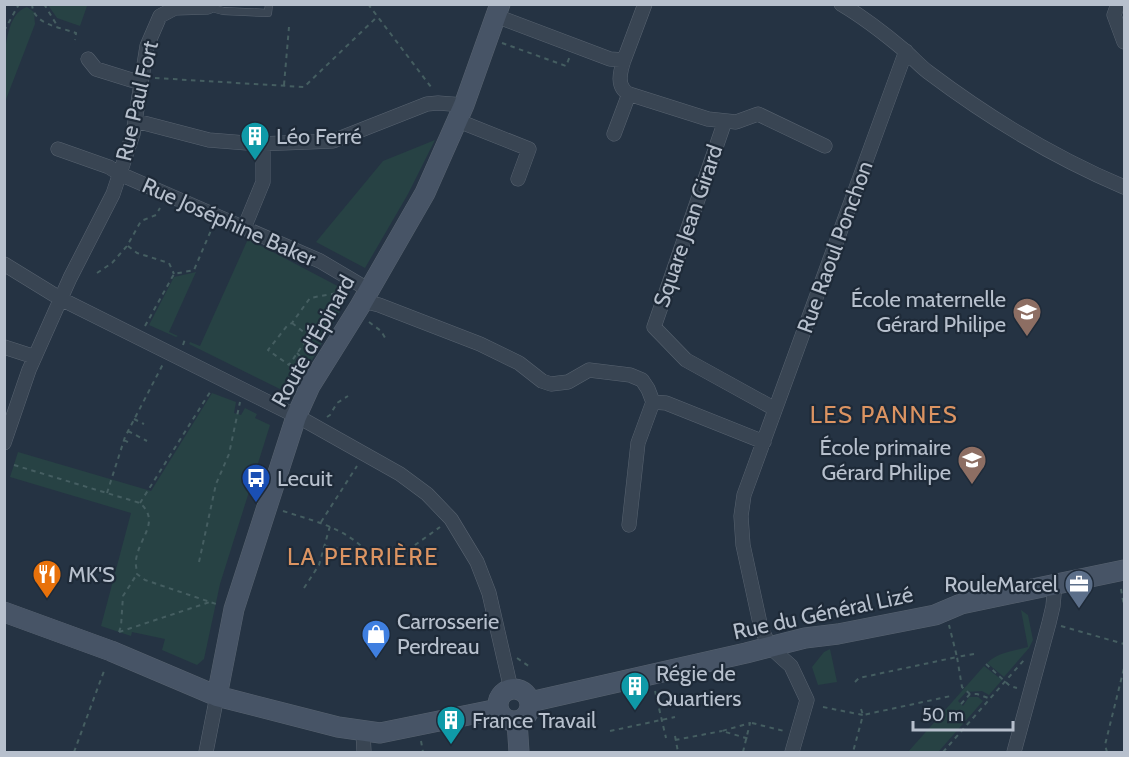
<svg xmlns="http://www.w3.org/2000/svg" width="1129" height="757" font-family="Cabin,sans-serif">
<rect width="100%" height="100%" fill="#253343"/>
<path fill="#274244" d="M83 4 87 6 80 26 57 18 48 5Z
M27 7 34 12 35 24 5 102C4 78 0 15 27 7Z
M435 140 408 194 365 268 316 242 383 161Z
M248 239 349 292 350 294 307 369 302 367 286 392 189 344 190 342 200 346Z
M196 272 169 332 178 336 176 337 149 325 174 277Z
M212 393 236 402 234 413 241 415 245 408 257 414 255 418 270 425 220 584 204 659 197 665 162 650 165 639 132 632 131 636 101 626 131 513 10 477 18 452 151 491Z
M1021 610 1028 615 1033 640 1029 648 1004 677 987 663C998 652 1014 651 1028 647Z
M830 649 837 682 818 685 812 667 824 652Z
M984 666 1002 680 989 695 982 691 966 692 958 701 963 706 969 697H978L983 701 940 750 938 752H908Z"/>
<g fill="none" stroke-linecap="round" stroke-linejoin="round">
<g stroke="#586370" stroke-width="8">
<path id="service" d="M208 7 223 11 268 13 269 4"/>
</g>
<g stroke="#586370" stroke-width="15">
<path id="minor" d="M841 4C863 17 885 34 904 50 912 57 919 65 928 72 989 118 1053 157 1124 187
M1118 4 1114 15 1124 42
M496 16 610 59 624 60 645 4
M88 59 96 69 141 83
M624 60C620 72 616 87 629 94
M456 120 529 149 518 179
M136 121 209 140 258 144 333 141 427 104 438 103 464 105
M725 121 654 327 686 360 775 409
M614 134 629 94 708 119 736 122 758 114 825 146
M58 149 109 167 120 174 320 261 369 290
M244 228 263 182V143
M4 264 61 299 304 420 400 474 427 494 451 519 477 562 489 593 511 689
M363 301 379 305 480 344 519 363 542 381 551 384 568 382 589 370 630 375 642 380 648 389 653 402
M4 347 35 357
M653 402 666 403 764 442
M4 443 29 370 70 278 113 194 133 134 147 46 160 16 175 8 208 7 211 4
M629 525 638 443 653 402
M363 732 364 752
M206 752 217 696
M792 752 807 700 791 666 770 647 761 628 743 545 741 516 744 495 906 51
M1014 752 1049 623 1053 606 1055 583"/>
</g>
<g stroke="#586370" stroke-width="21">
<path id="secondary" d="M4 612 111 651 217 696 338 727 380 733 498 709
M498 705a16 16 0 1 1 32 0a16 16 0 1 1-32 0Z
M217 696 234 609 296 417 310 386 360 306 425 193 464 105 500 4
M530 702 746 653 805 638 838 634 935 615 961 604 1124 570
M517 721 519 752"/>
</g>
<path stroke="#455e61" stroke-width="2" stroke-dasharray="4.5 4.5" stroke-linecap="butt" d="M32 4C33 25 60 27 76 33L75 40
M44 4 58 27
M368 4 431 87 432 90
M4 31 19 4
M502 43 566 66 570 56
M155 78 304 87 378 16
M284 85 289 27
M128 246 137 253 169 263 174 274
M97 273 112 263 127 246 141 221 156 215 160 208
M369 322 381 331 387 341
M292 323 309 336 289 365 268 350 287 326 292 323 310 298 337 293 343 288
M145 326 174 274 194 270 212 228
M183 345 185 339
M297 353 301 357 304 365
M327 417 330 415 337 403 348 396
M134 419 144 424
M128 431 147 441
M124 440 131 444
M14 465 140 503C161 522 139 537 136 560 135 564 137 569 137 574L145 580 219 605
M107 493 125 437 163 364
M140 503 212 389
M283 511C317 522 350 529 372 558
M321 522 357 466
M324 546 341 549 346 554
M393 561 440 527
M199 562 216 484 229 454 240 402
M304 588 319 565 330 526
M1121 589 1124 606
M1061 626 1124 644
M119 632 210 602
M119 632 121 626 123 596 137 574
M974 654 957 657 962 687 970 694H977L991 699
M517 658 530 667
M986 664 1010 686 1017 688
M855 682 859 678 957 657 949 625
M655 691 666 738
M961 704 970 694
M823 707 863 715 853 752
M861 709 863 715 951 696
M752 723 784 731
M610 731 675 717
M675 736 678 752
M675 740 722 731
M421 741 423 752
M74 752 104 671
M743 752 750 723 722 731 746 738 749 739
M943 752 1024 660
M1107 752 1105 745 1124 668"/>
<use href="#service" stroke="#394553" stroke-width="7"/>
<use href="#minor" stroke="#394553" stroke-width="14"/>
<use href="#secondary" stroke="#475466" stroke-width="20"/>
</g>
<defs>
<g id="building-pin" transform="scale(1.5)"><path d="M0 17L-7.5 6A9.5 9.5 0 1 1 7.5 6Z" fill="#0f9aa8" stroke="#1e2a38"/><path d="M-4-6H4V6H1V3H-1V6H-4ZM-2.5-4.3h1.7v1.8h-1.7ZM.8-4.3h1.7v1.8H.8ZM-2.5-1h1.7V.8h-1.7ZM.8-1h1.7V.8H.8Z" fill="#fff"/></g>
<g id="school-pin" transform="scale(1.5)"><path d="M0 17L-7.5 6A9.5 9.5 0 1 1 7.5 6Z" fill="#8d6e63" stroke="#1e2a38"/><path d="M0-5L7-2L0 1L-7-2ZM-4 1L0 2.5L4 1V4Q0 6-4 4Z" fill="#fff"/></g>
<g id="bus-pin" transform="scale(1.5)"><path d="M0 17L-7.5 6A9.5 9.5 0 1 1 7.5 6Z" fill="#1a4fb4" stroke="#1e2a38"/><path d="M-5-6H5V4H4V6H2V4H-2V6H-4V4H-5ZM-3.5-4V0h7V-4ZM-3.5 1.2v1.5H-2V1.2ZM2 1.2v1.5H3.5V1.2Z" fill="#fff"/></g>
<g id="restaurant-pin" transform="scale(1.5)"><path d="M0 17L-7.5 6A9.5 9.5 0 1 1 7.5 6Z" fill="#e8710a" stroke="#1e2a38"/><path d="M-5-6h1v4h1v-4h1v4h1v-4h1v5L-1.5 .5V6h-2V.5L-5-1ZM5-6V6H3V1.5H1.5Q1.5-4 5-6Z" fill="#fff"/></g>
<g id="office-pin" transform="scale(1.5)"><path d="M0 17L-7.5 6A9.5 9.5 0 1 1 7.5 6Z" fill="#5c6f8a" stroke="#1e2a38"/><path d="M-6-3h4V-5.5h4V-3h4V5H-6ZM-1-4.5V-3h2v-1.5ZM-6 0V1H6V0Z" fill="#fff"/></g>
<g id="shop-pin" transform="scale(1.5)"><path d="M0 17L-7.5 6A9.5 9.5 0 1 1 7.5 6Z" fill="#3f7fe0" stroke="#1e2a38"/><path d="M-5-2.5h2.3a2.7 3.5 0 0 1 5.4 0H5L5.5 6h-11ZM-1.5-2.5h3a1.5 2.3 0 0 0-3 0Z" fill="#fff"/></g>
</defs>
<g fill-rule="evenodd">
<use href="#building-pin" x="255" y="136"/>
<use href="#school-pin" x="1027" y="312"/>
<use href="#school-pin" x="972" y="460"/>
<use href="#bus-pin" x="256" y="478"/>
<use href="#restaurant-pin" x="47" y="574"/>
<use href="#office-pin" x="1079" y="584"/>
<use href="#shop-pin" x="376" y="634"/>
<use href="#building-pin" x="635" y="686"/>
<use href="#building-pin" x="451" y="720"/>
</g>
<g text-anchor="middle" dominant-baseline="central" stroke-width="4.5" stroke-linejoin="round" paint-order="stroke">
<g font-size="22" fill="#b7c0cd" stroke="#1e2a38">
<text transform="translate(137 101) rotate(-77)">Rue Paul Fort</text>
<text transform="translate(229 222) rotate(24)">Rue Joséphine Baker</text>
<text transform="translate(688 226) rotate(-71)">Square Jean Girard</text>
<text transform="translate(835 247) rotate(-70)">Rue Raoul Ponchon</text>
<text transform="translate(313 341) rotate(-61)">Route d'Épinard</text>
<text transform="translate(823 613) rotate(-12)">Rue du Général Lizé</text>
</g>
<g font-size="22" fill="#b7c0cd" stroke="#1e2a38" text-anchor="start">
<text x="276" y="136">Léo Ferré</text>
<text x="1006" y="299" text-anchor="end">École maternelle<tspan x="1006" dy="25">Gérard Philipe</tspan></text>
<text x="951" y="447" text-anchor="end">École primaire<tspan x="951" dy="25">Gérard Philipe</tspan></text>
<text x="277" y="478">Lecuit</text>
<text x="68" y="574">MK'S</text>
<text x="1058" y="584" text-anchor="end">RouleMarcel</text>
<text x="397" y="621">Carrosserie<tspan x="397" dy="25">Perdreau</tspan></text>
<text x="656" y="673">Régie de<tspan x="656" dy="25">Quartiers</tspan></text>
<text x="472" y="720">France Travail</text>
</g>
<g font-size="24" letter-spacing="1.5" fill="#dc9462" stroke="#1e2a38">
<text x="884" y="414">LES PANNES</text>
<text x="363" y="556">LA PERRIÈRE</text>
</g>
</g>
<rect width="1129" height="757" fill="none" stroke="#b7c0cd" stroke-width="12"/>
<path d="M913 721v9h100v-9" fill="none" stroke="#b7c0cd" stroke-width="3"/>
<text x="922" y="721" font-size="18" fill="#b7c0cd" stroke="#1e2a38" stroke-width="4.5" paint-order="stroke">50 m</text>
</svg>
